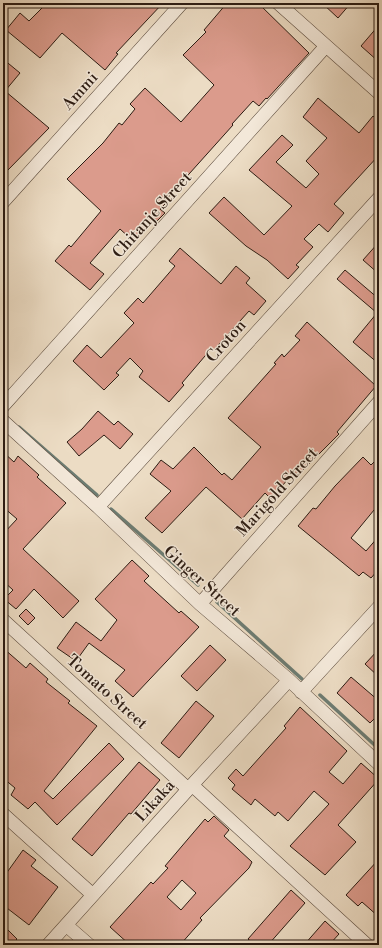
<svg xmlns="http://www.w3.org/2000/svg" width="382" height="948" font-family="'Libre Bodoni',serif">
<rect width="100%" height="100%" fill="#ecdcc4"/>
<filter id="stains"><feTurbulence type="fractalNoise" baseFrequency=".005" numOctaves="4"/><feColorMatrix values="0 0 0 0 .2 0 0 0 0 .09 0 0 0 0 .02 0 0 0 .5 -.17"/></filter>
<radialGradient id="worn" r=".72"><stop offset=".6" stop-color="#630" stop-opacity="0"/><stop offset="1" stop-color="#630" stop-opacity=".3"/></radialGradient>
<g fill="none" stroke-linecap="round" stroke-linejoin="round">
<path stroke="#6d7c72" stroke-width="3.5" d="M19 427 97 495
M111 509 198 585
M217 602 302 679
M320 695 379 749"/>
</g>
<path fill="#db9b8c" stroke="#2c1c13" fill-rule="evenodd" d="M47 3H163L116 53 118 54 105 70 62 33 40 58 6 30 20 13 29 21Z
M227 3H258L309 53 267 99 266 98 259 106 253 101 232 124 233 125 163 203 165 204 160 209 165 213 157 221 154 218 133 241 120 229 90 263 104 274 90 290 55 261 69 245 71 247 101 211 67 179 103 143 119 123 122 125 135 109 130 104 145 88 181 122 214 85 183 55 206 32 204 30Z
M322 3H351L338 18Z
M379 25V62L361 46Z
M3 59 20 73 5 91 49 128 8 170 3 165Z
M318 98 359 133 373 116 379 121V155L334 204 344 213 328 232 319 224 304 239 313 247 296 265 299 267 288 279 267 260 246 246 209 213 224 197 264 235 292 206 249 170 282 135 293 145 276 162 306 188 319 174 306 161 327 138 303 117Z
M379 242V274L363 260Z
M180 248 221 284 236 266 250 278 246 283 266 301 254 315 249 311 213 351 211 349 182 383 184 385 169 402 139 377 143 371 130 358 116 373 119 375 104 390 73 361 87 345 101 358 134 323 124 313 138 298 143 303 175 266 169 261Z
M345 270 379 299V364L353 342 377 313 337 279Z
M307 322 376 386 337 432 339 434 298 475 294 472 271 499 265 493 242 519 206 487 162 533 145 518 171 491 150 474 161 460 173 469 194 447 222 475 224 473 232 480 261 447 228 418 276 364 274 363 282 354 284 357 300 340 295 336Z
M98 411 114 425 118 421 133 434 120 449 104 435 79 456 67 442 82 429Z
M3 452 14 462 18 456 39 475 37 477 66 503 23 549 79 601 63 618 34 589 16 609 4 599 13 590 3 581V534L17 519 3 507Z
M363 457 371 465 379 457V504L351 538 366 551 379 536V569L371 578 363 572 359 576 298 526 313 508 316 509 335 486Z
M132 560 149 576 144 581 179 613 181 611 199 627 133 697 115 681 125 670 89 643 76 661 57 648 76 622 101 641 117 620 95 599Z
M26 609 35 618 28 625 19 616Z
M210 645 226 660 197 691 181 676Z
M3 648 26 668 30 663 48 679 46 682 70 701 68 703 97 726 44 791 53 799 109 743 124 759 57 825 35 802 28 809 11 795 15 788 3 778Z
M379 649V677L365 664Z
M351 677 379 701V714L370 723 337 693Z
M196 701 214 716 179 758 161 743Z
M300 707 347 751 329 772 343 784 361 763 379 779 338 825 356 842 325 875 290 846 329 804 314 791 288 821 278 812 275 816 255 799 251 805 232 789 235 785 228 778 236 769 243 776 286 728 284 726Z
M139 762 160 780 131 814 129 813 92 856 72 839Z
M214 816 229 830 224 836 252 862 249 868 200 918 202 920 180 945H130L110 927 151 882 153 884 168 868 165 866 205 819 208 822ZM182 880 196 893 181 910 167 897Z
M23 850 36 860 31 866 58 887 29 925 3 905V878Z
M379 859V917L362 902 358 906 346 895Z
M291 890 305 903 268 945H255L248 939Z
M325 921 339 934 329 945H304Z
M3 925 17 939 11 945H3Z"/>
<g fill="none" stroke-linecap="round" stroke-linejoin="round">
<g stroke="#5c4c3f" stroke-width="14">
<path id="street" d="M278 3 379 93
M3 202 182 3
M3 406 326 46
M3 421 98 507 200 604 289 680 379 764
M98 507 379 198
M200 604 379 402
M3 620 188 789
M301 692 379 607
M192 785 367 945
M3 814 93 895
M66 925 89 945
M48 945 192 785 289 680"/>
</g>
<use href="#street" stroke="#f3e8d9" stroke-width="13"/>
</g>
<g text-anchor="middle" dominant-baseline="central" stroke-width="3" stroke-linejoin="round" paint-order="stroke">
<g font-size="16" fill="#2c1c13" stroke="#f3e8d9">
<text transform="translate(80 91) rotate(-48)">Ammi</text>
<text transform="translate(152 215) rotate(-48)">Chitanje Street</text>
<text transform="translate(226 341) rotate(-48)">Croton</text>
<text transform="translate(277 492) rotate(-48)">Marigold Street</text>
<text transform="translate(202 581) rotate(42)">Ginger Street</text>
<text transform="translate(107 692) rotate(42)">Tomato Street</text>
<text transform="translate(155 801) rotate(-48)">Likaka</text>
</g>
</g>
<rect width="382" height="948" fill="none" stroke="#ecdcc4" stroke-width="16"/>
<rect x="4" y="4" width="374" height="940" fill="none" stroke="#2c1c13" stroke-width="2"/>
<rect x="8" y="8" width="366" height="932" fill="none" stroke="#2c1c13"/>
<rect width="100%" height="100%" filter="url(#stains)"/>
<rect width="100%" height="100%" fill="url(#worn)"/>
</svg>
